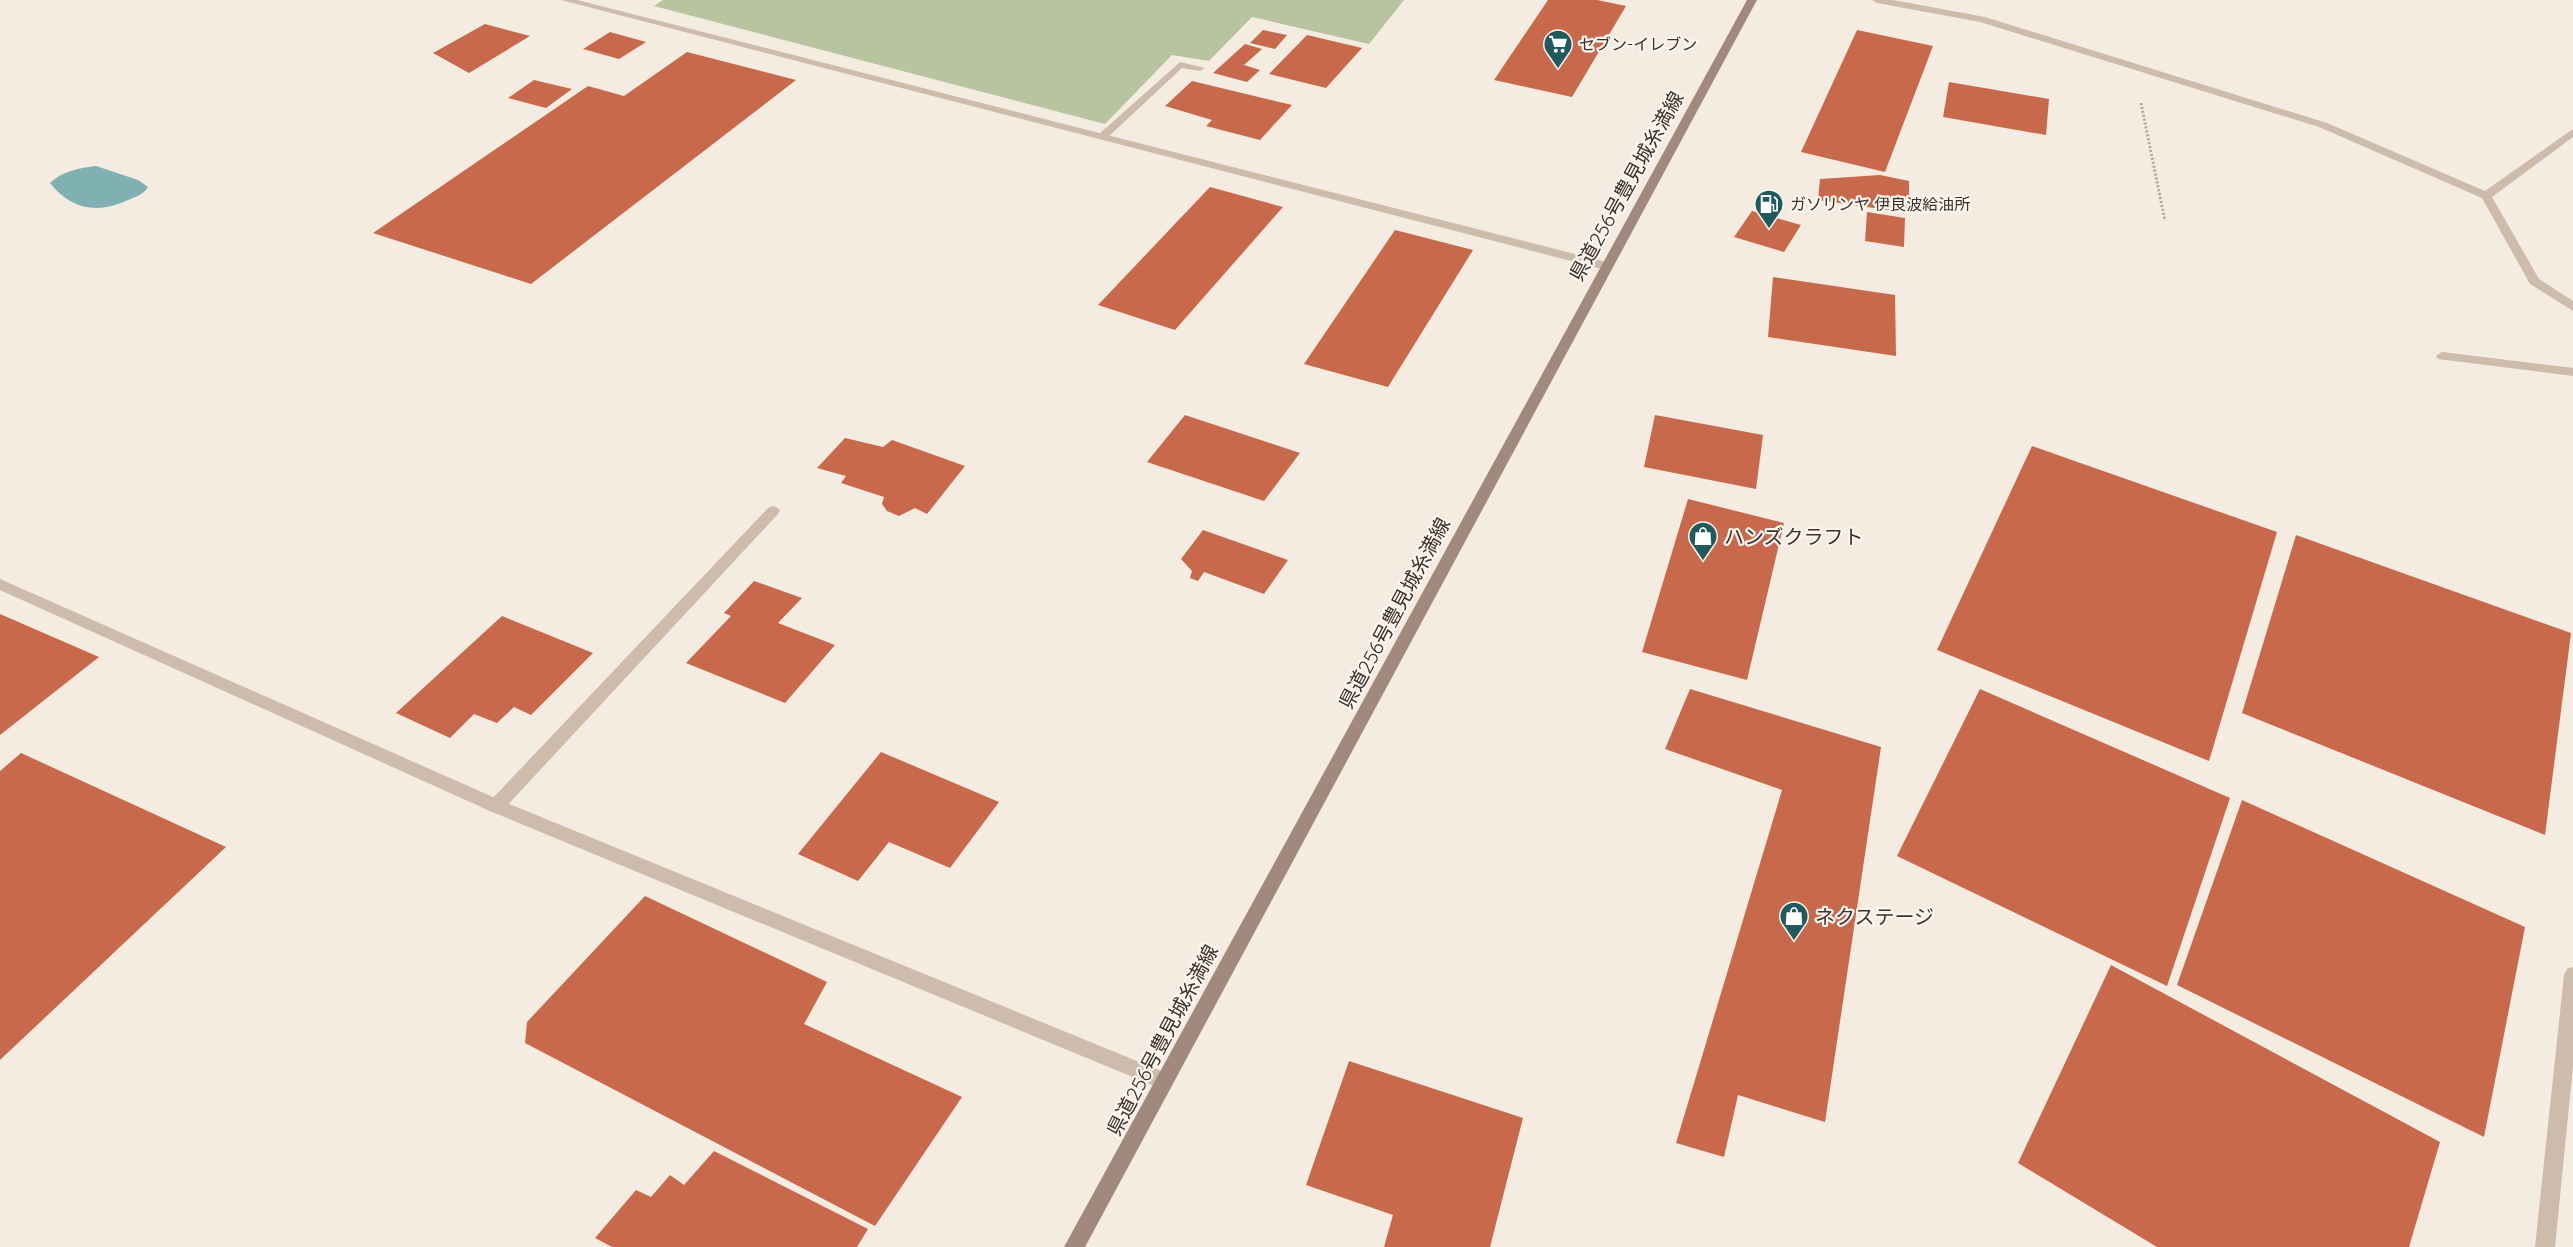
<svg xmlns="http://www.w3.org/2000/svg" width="2573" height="1247" font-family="Quicksand,'Noto Sans JP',sans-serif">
<rect width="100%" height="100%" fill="#f4ebe1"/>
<path fill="#b8c4a0" d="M663 0H1404L1369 44 1252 17 1209 61 1172 55 1105 124 654 6Z"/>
<path fill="#7fb0b2" d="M96 166 138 180 148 187C143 195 135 197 128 200 98 214 71 210 50 183 62 171 80 168 96 166Z"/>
<path fill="#c8694b" d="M1548 0H1597L1626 6 1572 97 1494 80Z
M485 24 530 36 469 73 433 53Z
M1263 30 1287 35 1275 49 1250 43Z
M1857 30 1933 46 1885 172 1801 152Z
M610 32 646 42 619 59 583 49Z
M1307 35 1362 48 1326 88 1269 74Z
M1245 44 1262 49 1244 65 1260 70 1247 82 1213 73Z
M687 52 796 80 531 284 373 233 588 86 624 96Z
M534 80 572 89 546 108 508 98Z
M1192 81 1292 105 1260 140 1206 126 1212 120 1165 106Z
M1949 82 2049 99 2046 135 1943 117Z
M1880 175 1909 181V213L1818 200 1820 179Z
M1210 187 1283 207 1175 330 1098 305Z
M1752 211 1801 225 1784 252 1734 237Z
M1867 212 1905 218 1904 247 1865 241Z
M1395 230 1473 250 1388 387 1304 364Z
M1773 277 1895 295 1896 356 1768 337Z
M1185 415 1300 453 1264 501 1147 462Z
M1655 415 1763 435 1756 489 1644 467Z
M845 438 883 447 892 440 965 466 927 514 915 508 899 516 887 511 882 504 884 497 841 483 846 476 817 468Z
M2032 446 2277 532 2209 761 1937 650Z
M1688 499 1784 523 1747 680 1642 652Z
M1203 530 1288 560 1264 594 1204 572 1198 581 1190 578 1192 571 1181 559Z
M2296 535 2571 633 2545 835 2242 713Z
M754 581 802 598 778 623 835 645 785 703 686 663 731 616 724 613Z
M0 614 99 657 0 735Z
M502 616 593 653 531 715 514 707 497 723 474 714 450 738 396 713Z
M1690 689 1881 747 1825 1122 1738 1095 1724 1157 1676 1143 1782 790 1665 749Z
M1980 689 2230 798 2167 986 1897 856Z
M881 752 999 802 950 868 889 842 858 881 798 854Z
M21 753 226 847 0 1060V771Z
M2242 800 2525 927 2484 1137 2177 985Z
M645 896 827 982 804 1024 962 1097 875 1226 525 1043 527 1022Z
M2111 965 2440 1142 2409 1247H2157L2018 1163Z
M1349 1061 1523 1118 1490 1247H1384L1393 1215 1306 1185Z
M714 1151 868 1229 857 1247H612L595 1238 636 1190 651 1197 670 1175 684 1185Z"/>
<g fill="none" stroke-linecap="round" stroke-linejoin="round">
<path stroke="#b9a596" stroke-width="3" stroke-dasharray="2 2" stroke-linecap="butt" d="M2141 103 2165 221"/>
<path fill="#cdbbac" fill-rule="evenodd" d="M1180 62 1205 68 1200 71 1182 68 1106 139H1098V135Z
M773 506 778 508 780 511 778 514 502 811 496 813 490 811 488 806 490 801 768 508Z"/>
<path fill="#cdbbac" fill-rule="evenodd" d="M561 0H577L1610 263 1612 266 1610 269H1602Z
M1872 0H1893L1985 17 2327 123 2485 191 2573 129V137L2492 197 2539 279 2573 301V311L2530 284 2482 198 2319 127 1980 22 1877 3Z
M2442 352 2573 368V376L2438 359 2436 356Z
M0 579 502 801 1171 1075 1173 1081 1171 1087 1164 1090 1157 1087 490 811 0 590Z
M2573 967V1066L2555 1247H2535L2564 975 2567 969Z"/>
<path fill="#a18a7d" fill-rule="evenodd" d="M1747 0H1757L1085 1247H1064Z"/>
</g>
<defs>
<g id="supermarket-pin" transform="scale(1.5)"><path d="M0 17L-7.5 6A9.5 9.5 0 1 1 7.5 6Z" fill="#1f5a5e" stroke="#fbf5ee"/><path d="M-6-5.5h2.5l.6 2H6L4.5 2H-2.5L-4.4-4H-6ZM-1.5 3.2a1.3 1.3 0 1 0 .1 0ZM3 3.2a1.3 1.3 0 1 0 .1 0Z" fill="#fff"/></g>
<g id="fuel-pin" transform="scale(1.5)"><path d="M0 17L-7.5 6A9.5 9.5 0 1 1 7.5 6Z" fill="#1f5a5e" stroke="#fbf5ee"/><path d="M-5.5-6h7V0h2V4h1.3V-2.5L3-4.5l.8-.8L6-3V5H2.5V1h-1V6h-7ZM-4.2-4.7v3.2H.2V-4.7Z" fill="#fff"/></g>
<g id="shop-pin" transform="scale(1.5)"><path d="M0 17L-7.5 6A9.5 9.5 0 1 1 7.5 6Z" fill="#1f5a5e" stroke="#fbf5ee"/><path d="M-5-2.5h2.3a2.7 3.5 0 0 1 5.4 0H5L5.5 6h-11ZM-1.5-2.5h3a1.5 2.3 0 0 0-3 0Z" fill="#fff"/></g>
</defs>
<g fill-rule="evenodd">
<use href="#supermarket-pin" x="1558" y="44"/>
<use href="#fuel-pin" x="1769" y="204"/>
<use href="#shop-pin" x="1703" y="536"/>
<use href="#shop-pin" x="1794" y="916"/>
</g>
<g text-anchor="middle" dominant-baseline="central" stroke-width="4.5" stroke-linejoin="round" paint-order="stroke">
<g font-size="16" fill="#3b302b" stroke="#fbf5ee" text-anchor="start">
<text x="1579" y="44">セブン-イレブン</text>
<text x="1790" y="204">ガソリンヤ 伊良波給油所</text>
</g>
<g font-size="20" fill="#3b302b" stroke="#fbf5ee">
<text transform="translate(1626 186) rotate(-61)">県道256号豊見城糸満線</text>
<text transform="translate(1394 613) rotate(-62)">県道256号豊見城糸満線</text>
<text transform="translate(1162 1040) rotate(-62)">県道256号豊見城糸満線</text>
</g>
<g font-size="20" fill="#3b302b" stroke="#fbf5ee" text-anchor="start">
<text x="1724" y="536">ハンズクラフト</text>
<text x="1815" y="916">ネクステージ</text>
</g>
</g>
</svg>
